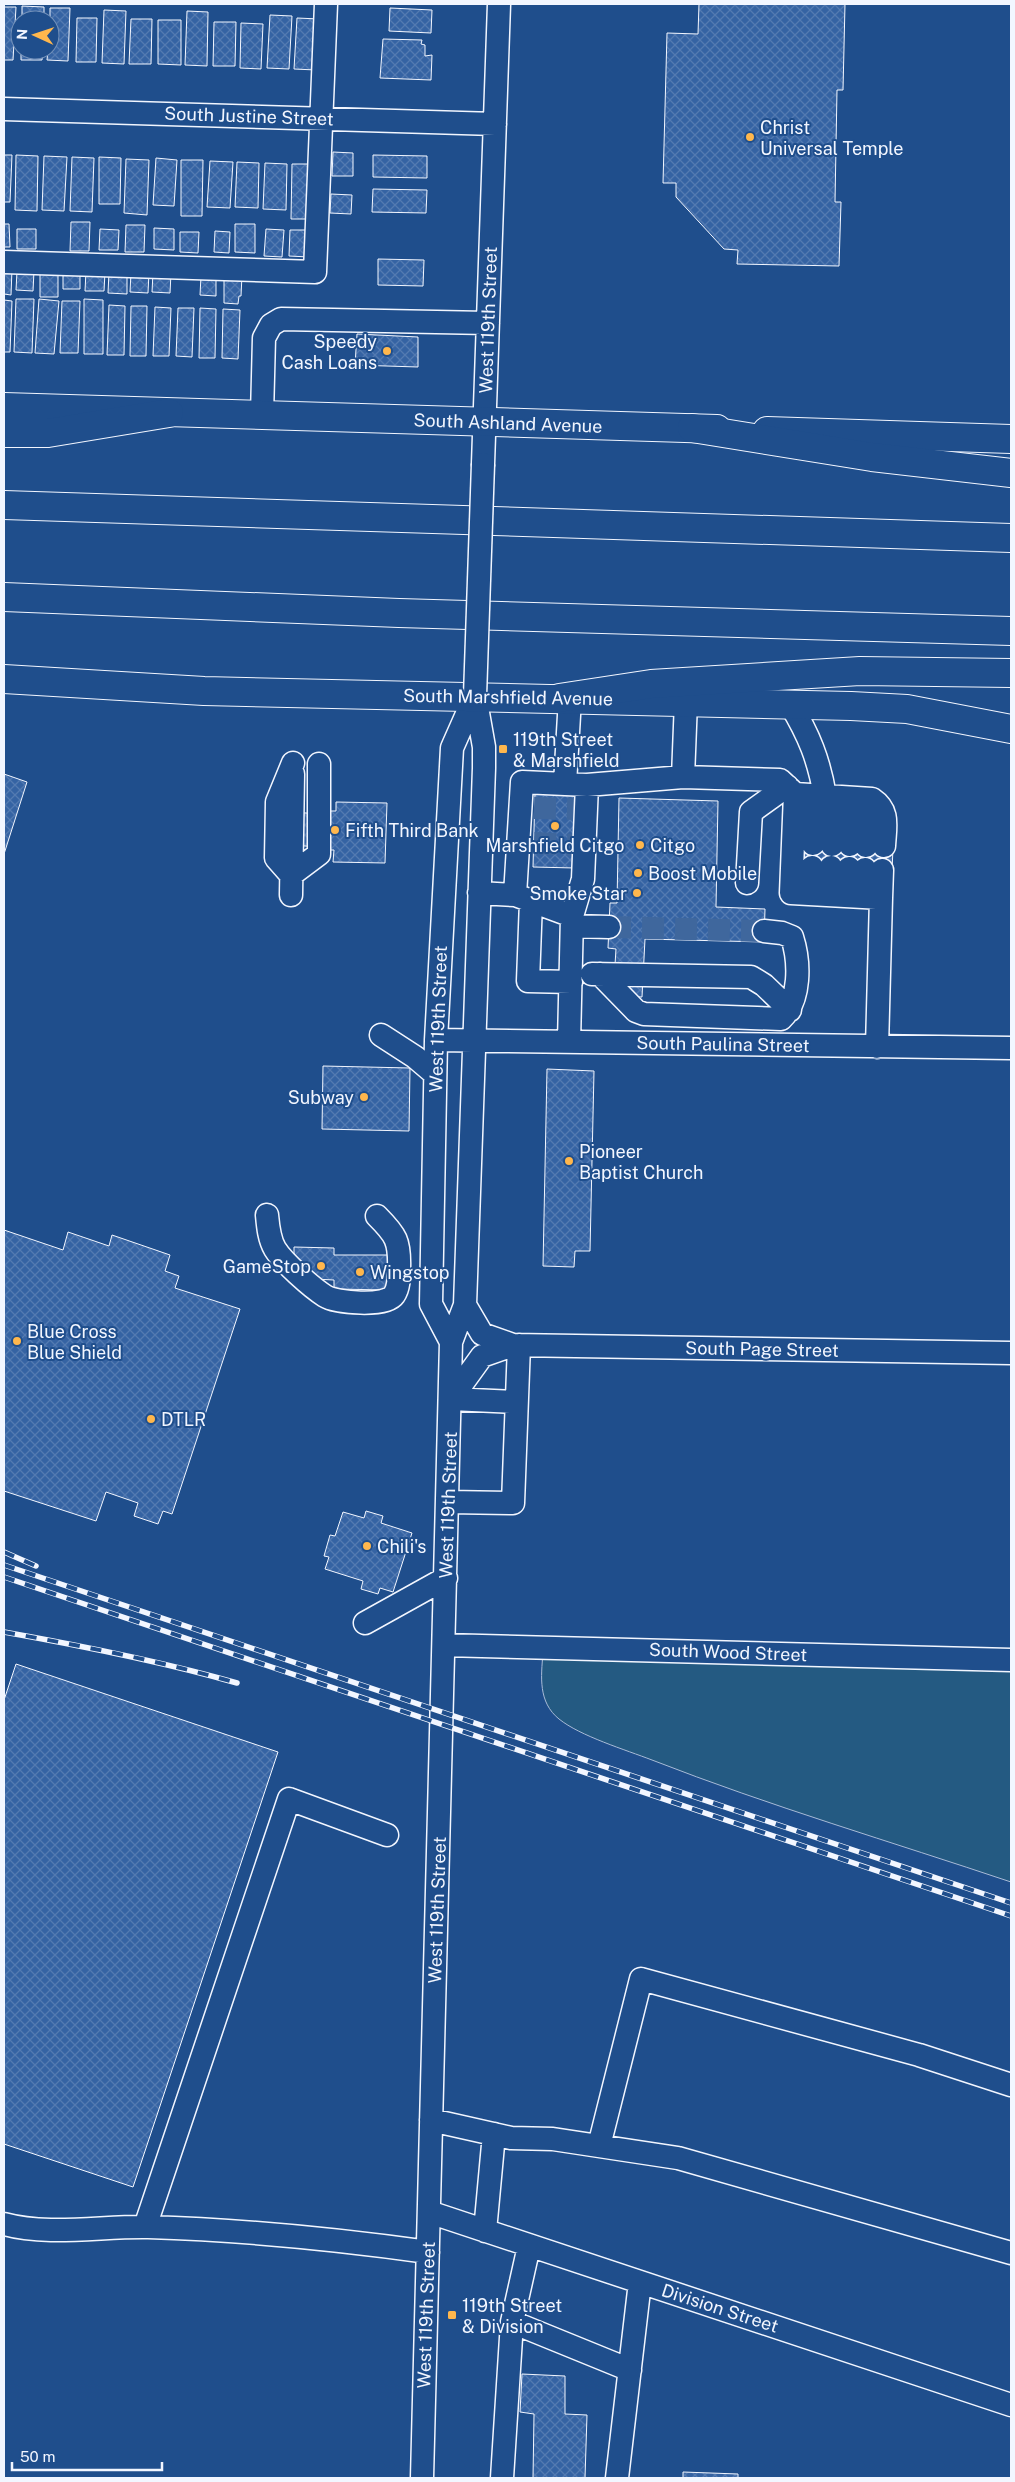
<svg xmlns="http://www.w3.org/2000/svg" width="1015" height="2482" font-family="'Public Sans',sans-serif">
<defs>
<pattern id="building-cross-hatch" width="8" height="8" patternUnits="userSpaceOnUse" patternTransform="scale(1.25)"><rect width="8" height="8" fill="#3563a3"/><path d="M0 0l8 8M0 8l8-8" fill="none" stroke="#537ab1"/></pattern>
</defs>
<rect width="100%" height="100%" fill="#1f4e8c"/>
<path fill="#245a82" stroke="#a8bbd7" d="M543 1653 1011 1664V1882C892 1842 770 1806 652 1760 626 1750 580 1736 559 1719 538 1702 541 1677 543 1653Z"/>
<path fill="url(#building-cross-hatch)" stroke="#f2f6ff" d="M699 4H845L843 90H837L835 202H841L839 266 737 264 738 250 724 249 676 197V183H663L667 33 698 34Z
M22 6 44 7V20H22Z
M4 7H16L13 60H4Z
M50 8H70L68 61 47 60 48 50H50Z
M390 8 432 10 431 33 389 31Z
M104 10 126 11 124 64 102 63Z
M187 11 208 12 207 66 185 65Z
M270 15 292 16 289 69 267 68Z
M77 18H97L96 62H76Z
M297 18 319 19 316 70 294 69Z
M131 19H152L151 64H129Z
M158 20H181V65L158 64Z
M214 22H236L235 66H213Z
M241 23 263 24 261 69 240 68Z
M383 39 422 40 421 44 425 45V56L432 55 431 80 380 78Z
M21 50H43L42 60H21Z
M333 152 353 153V176H332Z
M4 155H12L10 202H4Z
M16 155 38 156 37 211 15 210Z
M373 155 427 156V178L373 177Z
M44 156 67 157 64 211 42 210Z
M72 157 94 158 92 212 70 211Z
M99 157 121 158 120 204H99Z
M156 158 177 160 174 206 153 205Z
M126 159 149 160 147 215 124 213Z
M181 160H203L202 216H181Z
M210 161 233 162 230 208 207 207Z
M237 162 259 163 258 208 235 207Z
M265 163 287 164 286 210 263 209Z
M292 164H314L312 219H291Z
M373 189 427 190 426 213 372 212Z
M331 194 352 195 351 214 330 213Z
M71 222H90L89 251H70Z
M4 224H9L10 247H4Z
M235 224H255V253L235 252Z
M126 225H145L144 252H125Z
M154 228 174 229V250L154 249Z
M17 229H36V249H17Z
M100 229 119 230 118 250H99Z
M266 229 284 230 282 257 264 256Z
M290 230H310L309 257 289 256Z
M215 231 230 232 229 253 214 252Z
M180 232H199L198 253 180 252Z
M378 259 424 260 423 286 378 285Z
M4 269H12L11 295 4 294Z
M40 269 58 270V297H40Z
M17 271H34L33 291 16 290Z
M63 271H80V289H63Z
M86 271 105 272 104 291H85Z
M109 272 127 273V294L108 293Z
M131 272H149L148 293 130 292Z
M153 273H171L170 293 152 292Z
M224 275H242L241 296H239L238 304 224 303Z
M201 276H216V296L200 295Z
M16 299H34L32 353 14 352Z
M39 299 59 301 54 354 35 353Z
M84 299 103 300V354H84Z
M4 300 12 301 10 352H4Z
M62 301H80L78 353H60Z
M109 305 125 306 124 355H107Z
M131 306H147L146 356H130Z
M155 307 171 308 169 356H153Z
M178 308H194L192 357 176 356Z
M200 308 216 309 215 358H199Z
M223 309 240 310 238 359 222 358Z
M357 334 418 337V367L355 365Z
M4 774 27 782 4 854Z
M535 792 577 793 575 868 533 867Z
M619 798 718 801 716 907 765 909 764 942 645 939 642 997 613 996 616 949 608 948 610 903H617Z
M336 802 387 803 385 863 333 862 334 850H326V847L284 845 285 812 327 814V811H336Z
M802 845 893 848 892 871 802 867Z
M323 1066 410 1068 409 1131 322 1129Z
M547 1069 594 1071 590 1251H575L574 1267 543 1266Z
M4 1230 63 1250 68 1232 109 1246 112 1235 170 1255 165 1271 179 1276 175 1288 240 1309 172 1514 163 1511 158 1524 134 1516 138 1503 106 1492 96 1521 4 1491Z
M294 1247 334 1248V1255H388V1290L334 1289V1280L314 1279 294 1263Z
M366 1511 383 1516 381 1523 412 1533 393 1592 380 1588 378 1594 361 1589 363 1581 325 1569 329 1557 324 1556 330 1535 335 1536 343 1512 364 1518Z
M16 1664 278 1752 133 2187 4 2144V1700Z
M522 2374 565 2376V2414L587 2415 585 2478H533L534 2414 520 2412Z
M683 2472 738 2474V2478H683Z"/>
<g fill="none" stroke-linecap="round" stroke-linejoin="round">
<path stroke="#3f679d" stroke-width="22" stroke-dasharray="22 11" stroke-linecap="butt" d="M534 808 576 809
M534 843 575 845
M609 927 764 931"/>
<g stroke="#f2f6ff" stroke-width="25">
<path id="minor" d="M4 109 495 124
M4 262 315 272 326 4
M262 415 264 338 271 325 281 319 488 323
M483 464 499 4
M790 704C809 735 819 760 825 796
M293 763 277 802 276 858 291 875 319 854V764
M683 777 686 701
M565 784 570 698
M795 794 872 799C890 811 885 826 884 846
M813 844 816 795
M832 845 835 797
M850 845 852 798
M866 846 869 799
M747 883 751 812 787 786
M479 893 515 895 522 782 587 785 683 777 780 780 795 794 791 893 881 898 877 1047
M811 894 812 867
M291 895 293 774
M830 895 831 867
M518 896 572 916
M847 896 849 868
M864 897 865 869
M881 898 882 870
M531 901 528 981 571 982
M572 926 609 927
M592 974 751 977 764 985 790 1010
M600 974 636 1011 644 1014 781 1019C801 1000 800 962 792 937L782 933 764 931
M381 1035 415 1057 435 1074
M436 1040 1011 1048
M569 1042 572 916 583 879 587 785
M267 1215C268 1226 269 1239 275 1249 283 1262 311 1287 325 1296 336 1303 386 1307 394 1295 399 1288 399 1277 399 1269 400 1241 396 1235 377 1216
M465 1305 482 1334 513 1345 1011 1353
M451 1342 431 1304 436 1040 452 748 475 696
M451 1399 482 1356 513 1345
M451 1399 516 1402
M448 1502 513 1503 519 1345
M365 1623 446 1578
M444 1645 1011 1660
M431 2120 511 2138 553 2139 678 2158 1011 2253
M599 2146 641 1979 919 2055 1011 2085
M429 2212 1011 2405
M4 2224C48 2236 102 2226 148 2227 242 2230 335 2239 428 2252
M145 2227 289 1799 387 1835
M485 2231 494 2134
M512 2322 630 2370
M422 2478 451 1342 465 1305 484 768V747L475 696
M502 2478 512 2322 529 2246
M617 2478 640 2282"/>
</g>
<g stroke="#f2f6ff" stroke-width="30">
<path id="major" d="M4 407 717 429
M767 431 1011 439
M4 679 204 691 851 706 907 709 1011 729"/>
</g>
<g stroke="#f2f6ff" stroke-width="30">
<path id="highway" d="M692 428 872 457 1011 473
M4 433H48L169 413
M4 505 1011 538
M4 597 399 613 1011 631
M559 698 651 684 860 671 1011 673"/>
</g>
<use href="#minor" stroke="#1f4e8c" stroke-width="22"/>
<use href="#major" stroke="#1f4e8c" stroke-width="28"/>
<use href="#highway" stroke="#1f4e8c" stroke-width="28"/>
<g stroke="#f2f6ff" stroke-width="5.5">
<path id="rail" d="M4 1552 36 1566
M4 1565 1011 1903
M4 1577 1011 1916
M4 1632C83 1646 160 1661 237 1683"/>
</g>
<use href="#rail" stroke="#1f4e8c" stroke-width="4" stroke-dasharray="11" stroke-linecap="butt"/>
<g stroke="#f2f6ff" stroke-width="25" stroke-linecap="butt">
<path id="minor-bridge" d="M475 696 483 464"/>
</g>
<use href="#minor-bridge" stroke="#1f4e8c" stroke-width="22"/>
</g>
<g fill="#ffb74d" stroke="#1f4e8c" stroke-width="2">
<circle cx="750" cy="137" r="5"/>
<circle cx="387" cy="351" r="5"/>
<rect x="498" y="744" width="10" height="10" rx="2.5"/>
<circle cx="555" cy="826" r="5"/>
<circle cx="335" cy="830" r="5"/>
<circle cx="640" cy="845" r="5"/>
<circle cx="638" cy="873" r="5"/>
<circle cx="637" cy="893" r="5"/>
<circle cx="364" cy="1097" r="5"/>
<circle cx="569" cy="1161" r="5"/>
<circle cx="321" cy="1266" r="5"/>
<circle cx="360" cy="1272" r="5"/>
<circle cx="17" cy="1341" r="5"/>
<circle cx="151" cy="1419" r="5"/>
<circle cx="367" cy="1546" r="5"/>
<rect x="447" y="2310" width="10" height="10" rx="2.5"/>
</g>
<g text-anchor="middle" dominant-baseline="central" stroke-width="4" stroke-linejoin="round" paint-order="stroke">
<g font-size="18" fill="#f2f6ff" stroke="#1f4e8c">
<text transform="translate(249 116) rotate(2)">South Justine Street</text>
<text transform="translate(488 320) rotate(-88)">West 119th Street</text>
<text transform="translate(508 423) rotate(2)">South Ashland Avenue</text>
<text transform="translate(508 697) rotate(1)">South Marshfield Avenue</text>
<text transform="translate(438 1019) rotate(-88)">West 119th Street</text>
<text transform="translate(723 1044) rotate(1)">South Paulina Street</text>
<text transform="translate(762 1349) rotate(1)">South Page Street</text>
<text transform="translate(448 1505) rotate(-88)">West 119th Street</text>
<text transform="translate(728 1652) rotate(2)">South Wood Street</text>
<text transform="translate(437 1910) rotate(-88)">West 119th Street</text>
<text transform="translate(720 2308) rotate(18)">Division Street</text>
<text transform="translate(426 2315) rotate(-88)">West 119th Street</text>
</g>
<g font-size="18" fill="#f2f6ff" stroke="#1f4e8c" text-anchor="start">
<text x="760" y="127">Christ<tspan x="760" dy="21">Universal Temple</tspan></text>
<text x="377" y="341" text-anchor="end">Speedy<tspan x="377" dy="21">Cash Loans</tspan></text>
<text x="513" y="739">119th Street<tspan x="513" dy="21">&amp; Marshfield</tspan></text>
<text x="345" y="830">Fifth Third Bank</text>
<text x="555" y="845" text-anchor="middle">Marshfield Citgo</text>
<text x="650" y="845">Citgo</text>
<text x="648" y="873">Boost Mobile</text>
<text x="627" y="893" text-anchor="end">Smoke Star</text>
<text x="354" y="1097" text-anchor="end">Subway</text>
<text x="579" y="1151">Pioneer<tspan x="579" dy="21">Baptist Church</tspan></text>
<text x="311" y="1266" text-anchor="end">GameStop</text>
<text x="370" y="1272">Wingstop</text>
<text x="27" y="1331">Blue Cross<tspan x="27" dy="21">Blue Shield</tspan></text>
<text x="161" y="1419">DTLR</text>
<text x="377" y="1546">Chili's</text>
<text x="462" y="2305">119th Street<tspan x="462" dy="21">&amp; Division</tspan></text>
</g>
</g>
<rect width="1015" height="2482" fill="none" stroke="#f2f6ff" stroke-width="10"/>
<g transform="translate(35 35) rotate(273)"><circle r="24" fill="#1f4e8c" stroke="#7391ba"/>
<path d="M0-4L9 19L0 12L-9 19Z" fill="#ffb74d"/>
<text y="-8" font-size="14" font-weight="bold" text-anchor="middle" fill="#f2f6ff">N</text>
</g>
<path d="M12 2462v8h150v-8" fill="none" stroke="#f2f6ff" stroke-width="2.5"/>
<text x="20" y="2462" font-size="15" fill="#f2f6ff" stroke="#1f4e8c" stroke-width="4" paint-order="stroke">50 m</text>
</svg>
